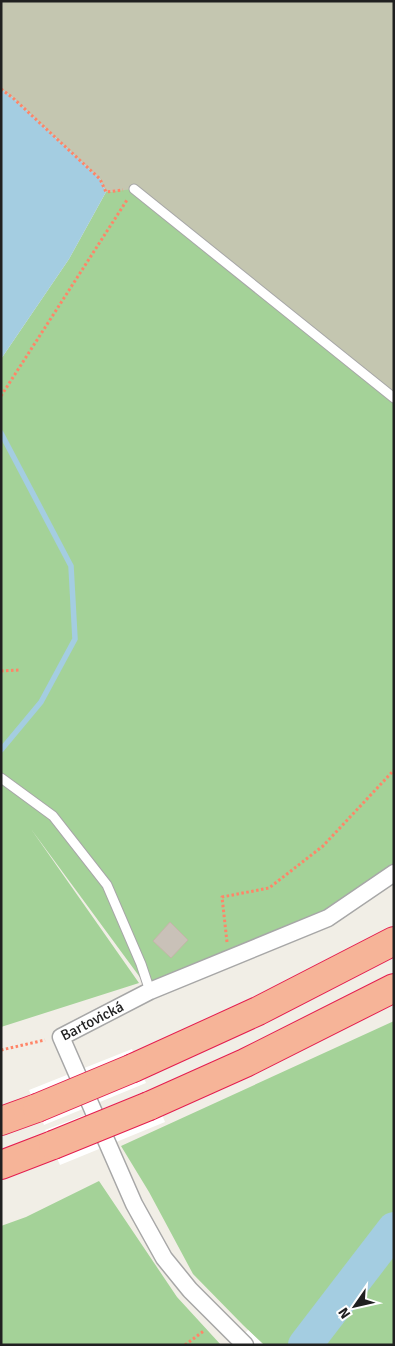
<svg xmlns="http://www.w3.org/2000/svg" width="395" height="1346" font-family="Signika,sans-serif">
<rect width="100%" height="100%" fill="#f1eee6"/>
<path fill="#c4c6b0" d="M1 1H394V398L134 190 106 192 100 179 13 98 1 89Z"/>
<path fill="#a4d298" d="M134 189 394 398V873L328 918 150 991 31 829 139 983 1 1027V359L69 259 106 192Z
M394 1021V1345H264L243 1325 193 1274 149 1192 121 1146Z
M99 1181 177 1297 221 1345H1V1226L26 1217Z"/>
<path fill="#a4cde1" d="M1 89 13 98 100 179 106 192 69 259 1 359Z"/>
<path fill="#fff" d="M132 1049 146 1083 44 1125 29 1090Z
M152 1090 165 1122 60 1165 45 1130Z
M248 1330 264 1345H234Z"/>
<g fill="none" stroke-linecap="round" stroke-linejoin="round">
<path stroke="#a4cde1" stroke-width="5.5" d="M1 433 71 566 75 639 41 702 1 750"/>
<path stroke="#a4cde1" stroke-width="34" d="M305 1345 394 1229"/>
</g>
<path fill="#c9c1b8" stroke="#c3b6a7" d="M170 922 188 940 171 958 153 941Z"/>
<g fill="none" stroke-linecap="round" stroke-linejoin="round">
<g stroke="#a7a7a7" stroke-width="11">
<path id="service" d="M134 189 394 398
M1 778 53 816 107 885 141 964 150 991"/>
</g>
<g stroke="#a7a7a7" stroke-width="19">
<g id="minor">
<path id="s1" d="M245 1345 190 1290 164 1258 134 1204 61 1037 150 991 328 918 394 873"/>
</g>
</g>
<g stroke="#e41d4f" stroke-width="30">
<path id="trunk" d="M133 1068 258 1011 394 941
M149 1106 245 1063 394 988
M1 1121 37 1108
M1 1165 53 1145"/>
</g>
<path stroke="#ff8568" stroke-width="3" stroke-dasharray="2.5 2.5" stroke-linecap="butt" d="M1 89 13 98 100 179 106 192 123 190
M1 396 127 200
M1 671 20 670
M227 942 222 897 269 888 323 846 394 770
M1 1050 45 1040
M185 1345 205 1330"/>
<use href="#service" stroke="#fff" stroke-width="9"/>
<use href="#minor" stroke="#fff" stroke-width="16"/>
<use href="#trunk" stroke="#f6b498" stroke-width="28"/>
<g stroke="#e41d4f" stroke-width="30" stroke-linecap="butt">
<path id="trunk-bridge" d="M37 1108 133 1068
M53 1145 149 1106"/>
</g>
<use href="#trunk-bridge" stroke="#f6b498" stroke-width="28"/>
</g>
<g text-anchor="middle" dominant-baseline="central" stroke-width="4.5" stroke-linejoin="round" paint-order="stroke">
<g font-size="15" fill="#202020" stroke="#fff">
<text stroke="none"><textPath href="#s1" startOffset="398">Bartovická</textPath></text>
</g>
</g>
<rect width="395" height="1346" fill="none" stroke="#202020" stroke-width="5"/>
<g transform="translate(355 1306) rotate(236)" stroke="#ffffff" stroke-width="4" paint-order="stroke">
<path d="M0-4L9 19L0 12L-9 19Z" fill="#202020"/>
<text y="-8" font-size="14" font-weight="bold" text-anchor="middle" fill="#202020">N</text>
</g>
</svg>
